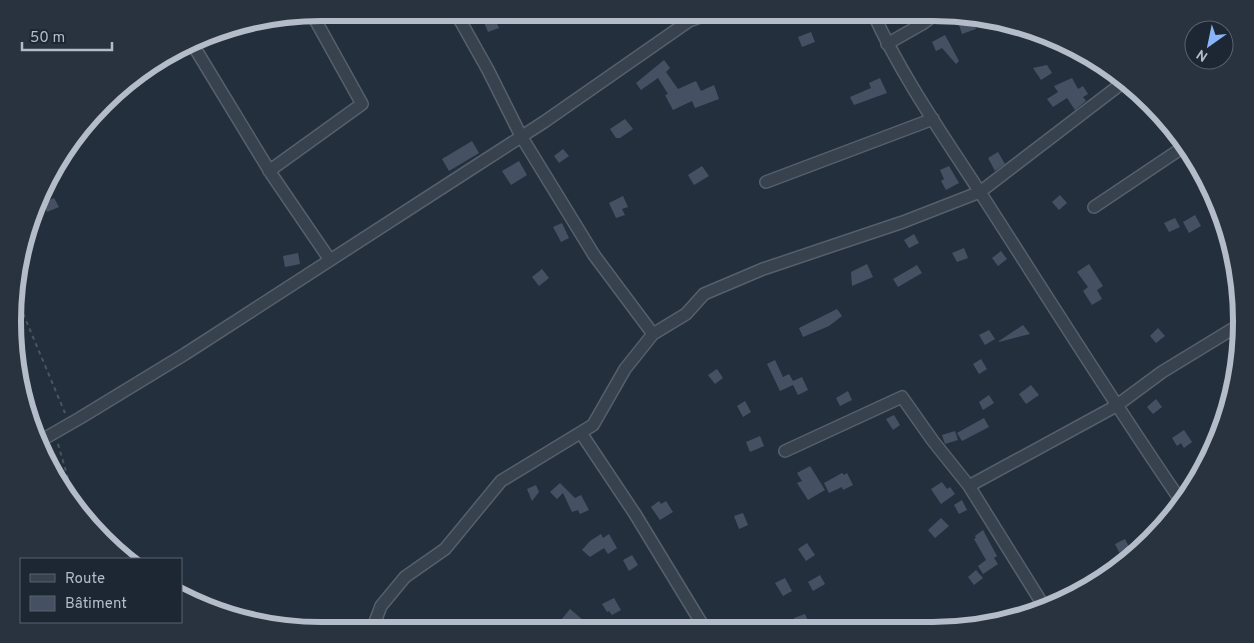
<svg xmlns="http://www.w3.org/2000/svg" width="1254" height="643" font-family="Overpass,sans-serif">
<rect width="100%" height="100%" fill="#242f3e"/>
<path fill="#455162" d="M487 13H492L499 28 488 32 481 15Z
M973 19 976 29 962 34 959 25Z
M811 32 815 42 802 47 798 37Z
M945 35 959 61 956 64 942 48 936 51 932 42Z
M664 60 670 68 666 72 678 89 696 81 701 91 714 85 719 99 695 108 692 101 673 110 665 95 668 94 658 78 641 90 636 83Z
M1047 65 1052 73 1041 80 1033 68Z
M880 78 887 93 854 105 850 97 871 88 869 83Z
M1072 78 1078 89 1083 86 1088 94 1083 97 1086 101 1075 110 1067 98 1053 107 1047 99 1058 92 1054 86Z
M625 119 633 129 620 138H616L610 129Z
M472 141 479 153 449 171 442 159Z
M563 149 569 156 559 163 554 156Z
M998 152 1005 164 995 171 988 158Z
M519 161 527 175 511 185 502 171Z
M702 166 709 176 694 185 688 175Z
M949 166 959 183 946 190 941 181 944 179 940 170Z
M1060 195 1067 203 1059 210 1052 202Z
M623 196 628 207 622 209 625 215 616 218 609 203Z
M54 198 59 207 47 212 43 203Z
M1195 215 1201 226 1189 233 1183 222Z
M1175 218 1180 227 1169 232 1164 223Z
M562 223 569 238 561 242 553 227Z
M914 234 919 243 909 248 904 240Z
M964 248 968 258 957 262 952 253Z
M1001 251 1007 259 998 266 992 258Z
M298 253 300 264 285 267 283 256Z
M867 264 873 277 852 286 851 272Z
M1089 264 1103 286 1097 290 1102 299 1092 305 1083 291 1088 287 1077 272Z
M917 265 922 273 898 287 893 279Z
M542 269 549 278 539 286 532 277Z
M837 309 842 316 829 326 803 337 799 328Z
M1023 325 1030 334 999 342V341Z
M1158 328 1165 336 1156 343 1150 336Z
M989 330 995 339 985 345 979 335Z
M981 359 987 369 979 374 973 364Z
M775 360 783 377 789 374 793 381 802 377 808 390 798 395 793 385 780 391 767 364Z
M717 369 723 378 715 384 708 375Z
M1031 385 1039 395 1026 404 1019 394Z
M848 391 852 400 840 406 836 398Z
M989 395 994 403 983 410 979 402Z
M1156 399 1162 407 1153 414 1147 407Z
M745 401 751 412 743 417 737 406Z
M894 415 900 425 893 430 886 419Z
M984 418 989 427 962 441 957 433Z
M1184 430 1192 442 1184 448 1181 443 1177 446 1172 438Z
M955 431 958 440 945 444 942 435Z
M760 436 764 446 750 452 746 442Z
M810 466 825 490 808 500 797 483 802 481 797 473Z
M842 473 844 475 847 473 853 485 843 490 842 487 829 493 824 483Z
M942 482 947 489 950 487 955 494 941 504 931 489Z
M560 483 575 498 581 495 589 510 580 514 578 510 572 512 563 493 557 499 550 492Z
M536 485 539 492 532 501 527 489Z
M962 500 967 510 959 514 954 505Z
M659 501 661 504 666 501 673 512 660 520 651 507Z
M743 513 748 525 739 529 734 516Z
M941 518 949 526 935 538 928 530Z
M983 530 997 556 994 558 998 564 983 574 978 566 986 560 974 539 976 538 975 536Z
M601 534 603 538 609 534 617 548 608 554 604 548 590 557 582 550 590 541Z
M1125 539 1133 555 1123 560 1115 544Z
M807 543 815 555 806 561 798 549Z
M632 555 638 565 629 571 623 560Z
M976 570 983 578 974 585 968 577Z
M820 575 825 584 813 591 808 582Z
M785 578 792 591 783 596 775 583Z
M614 598 621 610 612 615 609 611 607 612 602 604Z
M570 609 583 620 576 629H573L561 620Z
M805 614 811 628H799L794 618Z"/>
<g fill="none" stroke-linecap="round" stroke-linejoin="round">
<g stroke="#565f6c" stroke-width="14">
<path id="minor" d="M873 13C903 79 946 139 985 200 1050 301 1113 402 1181 501
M887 44 922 24 937 13
M193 45 272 175 330 260
M269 171 362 104 312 14
M766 182 933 119
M1094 207 1182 148
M653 334 686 314 704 294 763 269 903 222 980 192 1121 84
M581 433 635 514 705 629
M40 441 80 418 185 354 468 171 544 122 689 21 711 13
M785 451 902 397 933 441 969 486 1116 406 1162 372 1239 325
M969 486 1045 608
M372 630 381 606 405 577 445 549 501 481 593 425 625 369 653 334 594 255 521 136 488 70 456 13"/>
</g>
<path stroke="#44595c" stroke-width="2" stroke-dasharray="4 4" stroke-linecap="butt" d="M17 299 65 413
M58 444 74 499"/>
<use href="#minor" stroke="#38414e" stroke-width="11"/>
</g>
<path d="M0 0H1254V643H0ZM321 21H933A300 300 0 0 1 1233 321V322A300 300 0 0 1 933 622H321A300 300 0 0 1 21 322V321A300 300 0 0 1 321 21Z" fill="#29323f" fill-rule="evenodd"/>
<path fill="none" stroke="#b4bcc9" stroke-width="6" d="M321 21H933A300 300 0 0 1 1233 321V322A300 300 0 0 1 933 622H321A300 300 0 0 1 21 322V321A300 300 0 0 1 321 21Z"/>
<rect x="20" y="558" width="162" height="65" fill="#1d2633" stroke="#59626f"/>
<rect x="30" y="574" width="25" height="8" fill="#38414e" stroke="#59626f"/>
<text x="65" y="583" font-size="15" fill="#b4bcc9">Route</text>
<rect x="30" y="596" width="25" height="15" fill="#455162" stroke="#59626f"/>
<text x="65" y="608" font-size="15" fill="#b4bcc9">Bâtiment</text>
<g transform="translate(1209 45) rotate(213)"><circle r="24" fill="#1d2633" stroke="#59626f"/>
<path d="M0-4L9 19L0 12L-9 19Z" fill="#8ab4f8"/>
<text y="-8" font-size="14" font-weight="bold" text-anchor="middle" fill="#b4bcc9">N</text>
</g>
<path d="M22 42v8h90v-8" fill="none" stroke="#b4bcc9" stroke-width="2.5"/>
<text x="30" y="42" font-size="15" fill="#b4bcc9" stroke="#1d2633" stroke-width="4" paint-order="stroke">50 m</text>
</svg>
